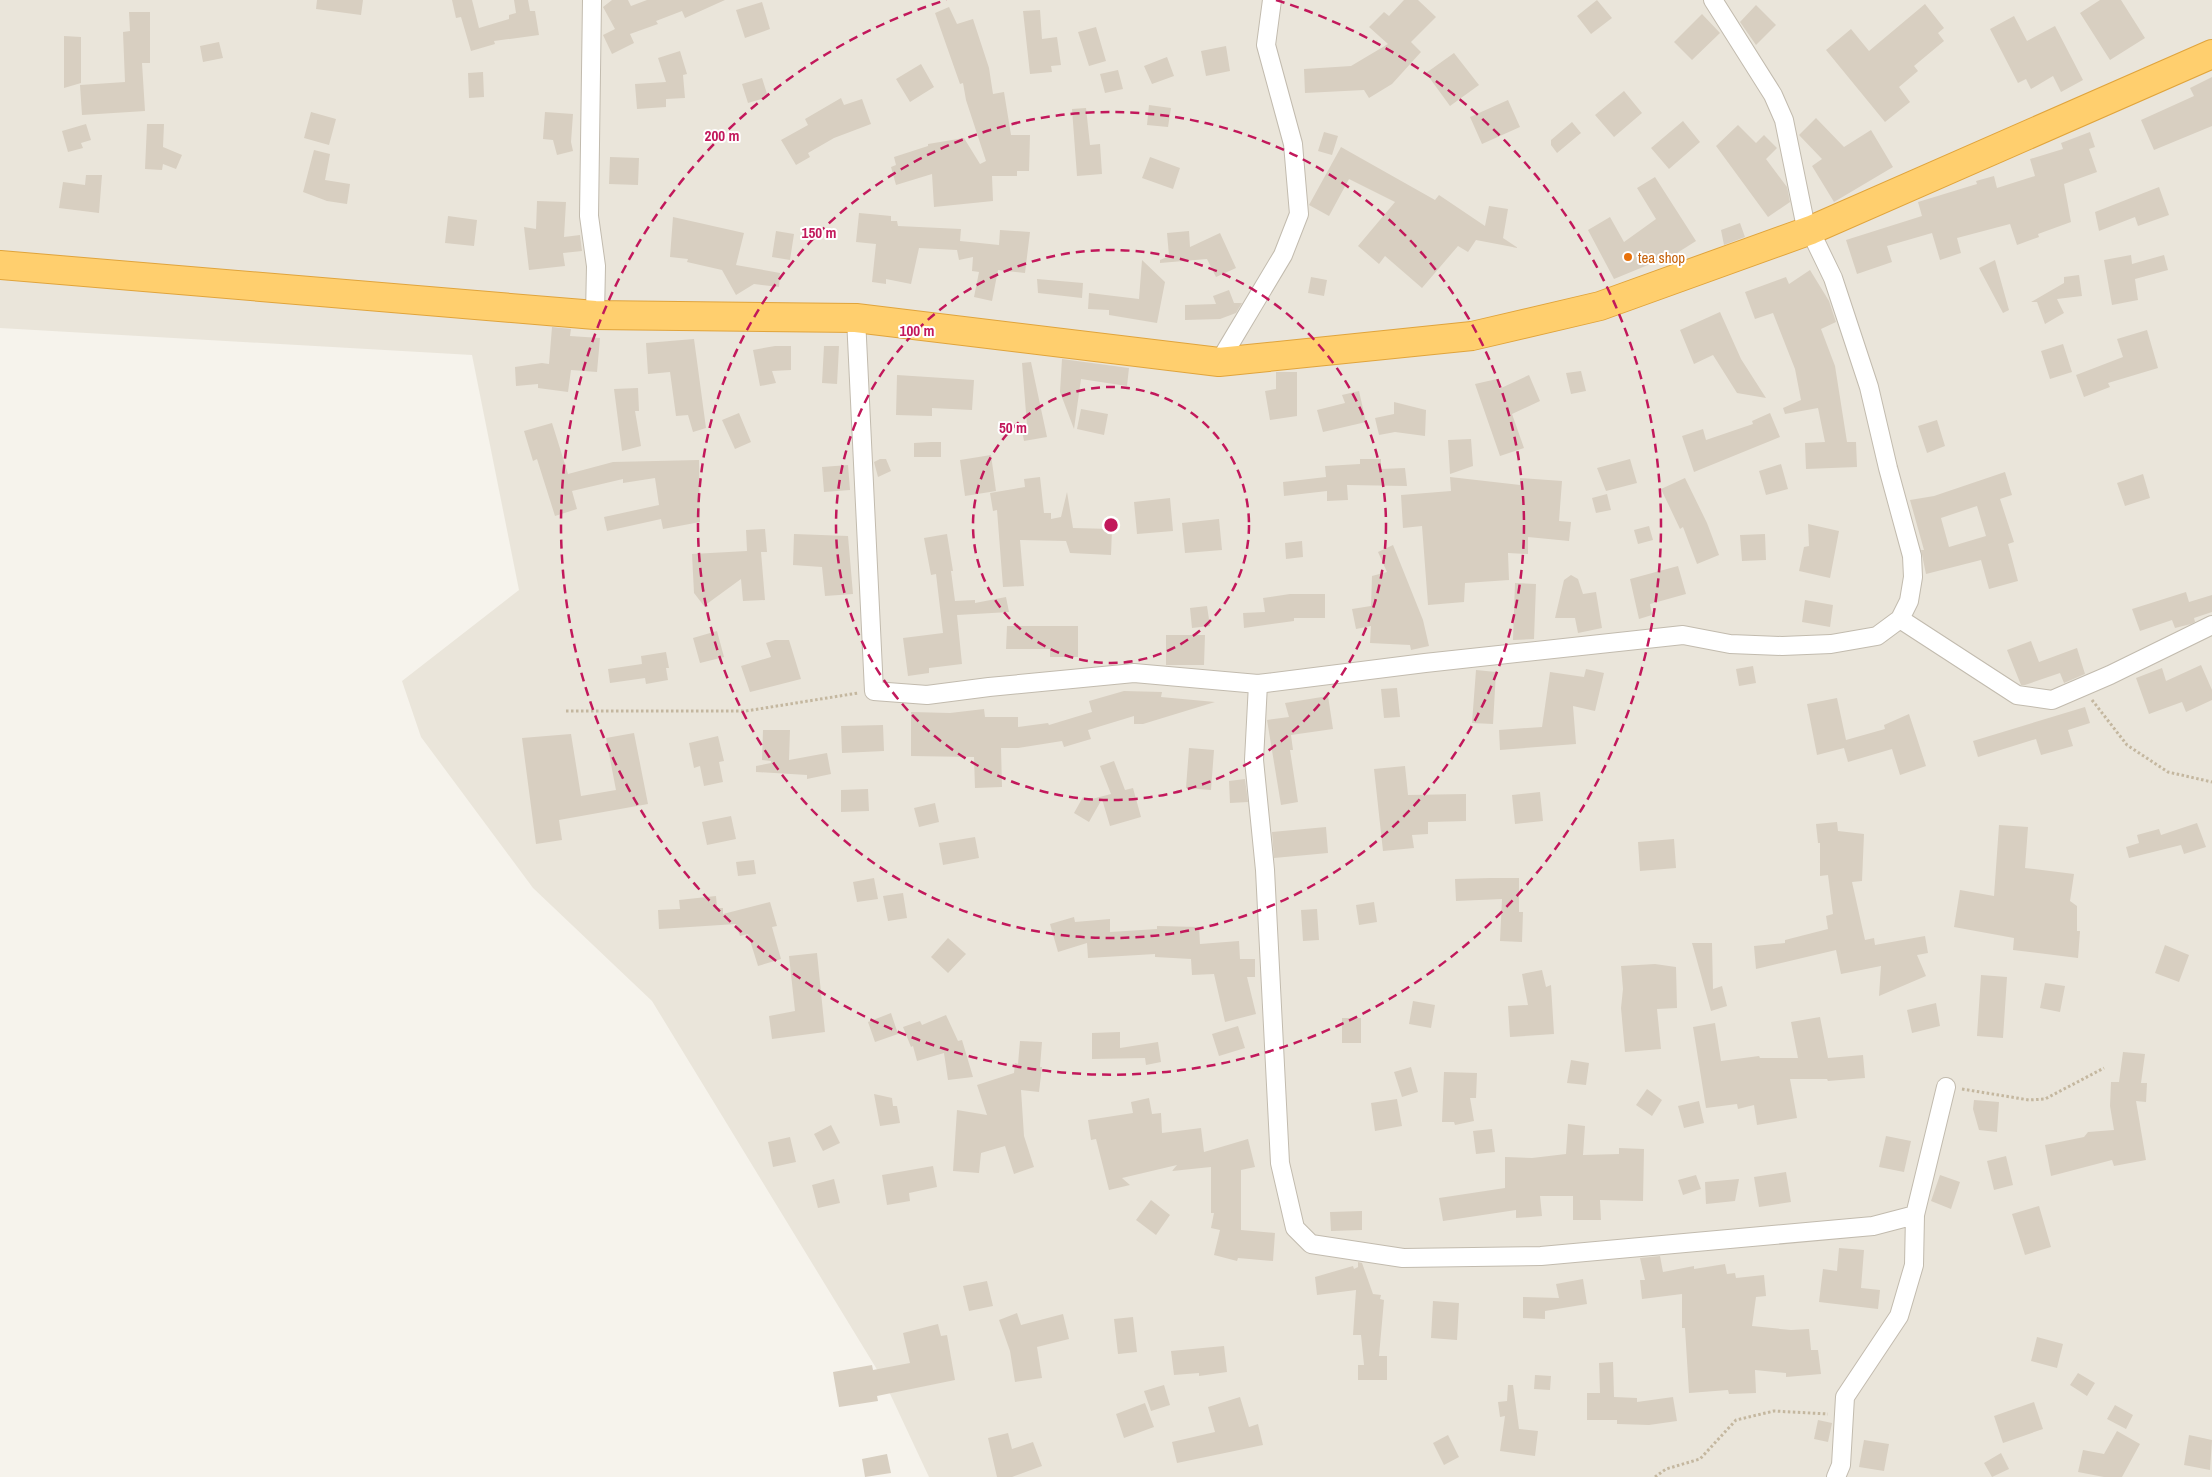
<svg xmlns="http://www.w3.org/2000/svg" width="2212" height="1477" font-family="'Archivo Narrow',sans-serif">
<rect width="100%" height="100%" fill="#f6f3ec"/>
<path fill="#eae5da" d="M0 0H2212V1477H929L884 1381 652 1001 533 888 421 737 402 681 519 590 472 355 0 328Z"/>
<path fill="#d8cfc1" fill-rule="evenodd" d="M317 0H363L361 15 316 9Z
M452 0H472L479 28 509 19V15L516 13 514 0H528L530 11H535L539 35 494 41 495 44 471 51 461 17 456 18Z
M612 0H628L631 6 647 0H725L685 18 682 11 656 21 658 24 630 34 634 43 612 54 603 35 615 29 603 7Z
M1404 0H1418L1436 17 1411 42 1421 52 1392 84 1369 98 1364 90 1305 93 1304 69 1351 66 1388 44 1369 27 1384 12 1389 16Z
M1597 0 1612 18 1591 34 1577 16Z
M2100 0H2121L2145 38 2110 60 2080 13Z
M762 2 770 29 745 38 736 10Z
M1925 4 1944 28 1938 33 1944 41 1914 66 1918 71 1899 87 1910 102 1885 122 1826 50 1851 29 1869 51Z
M1756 5 1776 25 1756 45 1740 22Z
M949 7 957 24 973 19 989 68 993 94 1004 92 1011 135H1030L1029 171H1017V176H992L993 201 934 207 932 174 896 185 891 167 896 165 894 157 928 146V144L964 138 980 164 986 161 966 100 963 83 960 84 935 13Z
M1040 10 1042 39 1057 37 1061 65 1051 66 1052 72 1030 74 1023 11Z
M129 12H150V63H142L145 111 82 115 80 85 125 82 123 32 130 31Z
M1702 14 1720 33 1692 60 1674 42Z
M2014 16 2027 41 2055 26 2083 80 2061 92 2053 76 2031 89 2026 79 2018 83 1990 29Z
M1096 27 1106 61 1089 66 1078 32Z
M64 36 81 37V83L64 88Z
M219 42 223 58 203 62 200 46Z
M1226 46 1230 71 1206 76 1201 51Z
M680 51 687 74 683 75 685 98 666 99V107L637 109 635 84 666 82 658 58Z
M1454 53 1479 85 1450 106 1426 73Z
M1167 57 1174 76 1152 84 1144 66Z
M921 64 934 87 910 102 896 79Z
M1118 70 1123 89 1105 93 1100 74Z
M483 72 484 97 469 98 468 73Z
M2212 77V126L2154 150 2141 120 2194 96 2190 88Z
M762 78 768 97 748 103 742 84Z
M1624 91 1642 113 1614 137 1595 115Z
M841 98 844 105 862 99 871 124 834 138 808 153 810 157 796 165 781 140 808 125 805 119Z
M1508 100 1520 127 1482 144 1470 117Z
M1149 105 1171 108 1168 127 1147 125Z
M1086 108 1090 145 1100 144 1102 174 1077 176 1072 109Z
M311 112 336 119 329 145 304 138Z
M545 112 573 114 571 142 573 151 557 155 553 140 543 139Z
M1816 118 1844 147 1871 130 1893 167 1834 202 1812 166 1822 159 1799 135Z
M1683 121 1700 142 1669 169 1651 148Z
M1572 122 1581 133 1557 153 1551 145V140Z
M86 124 91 140 81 143 83 148 68 152 62 131Z
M147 124H164L163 147 182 155 176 169 163 164 162 170 145 169Z
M1738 125 1756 143 1764 135 1777 148 1766 159 1787 187 1790 202 1768 217 1716 146Z
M1324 132 1338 136 1332 155 1318 151Z
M2090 132 2095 147 2089 149 2097 172 2064 184 2071 222 2038 234 2039 237 2017 245 2010 224 1957 238 1961 253 1940 260 1932 233 1887 246 1892 262 1857 274 1846 240 1922 216 1918 202 1977 184 1976 181 1994 176 1997 188 2035 176 2030 159 2063 149 2061 143Z
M1341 147 1435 200 1439 195 1485 226 1489 206 1508 209 1503 238 1518 248 1476 240 1468 252 1458 246 1422 288 1385 256 1379 264 1358 246 1395 202 1349 179 1329 216 1309 205Z
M314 150 330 154 325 180 350 184 347 204 327 201 303 192Z
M610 157 639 158 638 185 609 184Z
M1150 157 1180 168 1173 189 1142 178Z
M86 175H102L99 213 59 208 63 182 85 185Z
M1655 177 1696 241 1677 253 1614 279 1588 230 1610 217 1624 242 1656 219 1637 188Z
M2159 187 2169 215 2138 226 2135 217 2099 231 2095 212Z
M537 201 566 202 564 237 580 235 582 251 563 253 565 266 529 270 524 227 536 229Z
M859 213 891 216V221H897L898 226 961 229 960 241 999 245 1000 230 1030 232 1025 273 998 270 992 301 974 297 979 272 972 271 973 257 959 260 957 250 919 248 911 284 886 279V284L872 282 876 244 856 242Z
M448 216 477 220 474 246 445 243Z
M673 217 744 233 736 265 780 273 779 287 754 284 736 295 722 270 687 262 688 259 670 257Z
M1740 223 1745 237 1724 245 1721 230Z
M776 231 794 234 790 260 772 257Z
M1189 231 1190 247 1220 233 1236 268 1216 277 1207 259 1160 263V260L1169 256 1167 233Z
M2131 255 2132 264 2164 255 2168 270 2135 279 2138 300 2112 305 2104 260Z
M1142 260 1165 282 1157 323 1109 315V310L1088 309 1089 293 1139 299Z
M1995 260 2009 310 2003 313 1979 268Z
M1810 270 1829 301 1836 322 1821 329 1835 366 1847 442H1856L1857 467 1806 469 1805 443 1825 442 1818 408 1785 414 1783 408 1801 400 1795 369 1773 313 1755 319 1745 292 1786 277 1789 284Z
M2079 275 2082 296 2057 299 2064 313 2045 324 2037 302H2031L2064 283V277Z
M1311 277 1327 280 1324 296 1308 293Z
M1037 279 1083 283 1082 298 1038 293Z
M1229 290 1234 303H1242L1236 313 1220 319 1185 320V305L1216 304 1213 296Z
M1720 312 1741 359 1766 398 1737 393 1713 355 1694 364 1680 330Z
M552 327 571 329 570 336 600 338 597 372 571 370 568 392 538 388V384L516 386 515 367 542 363 549 364Z
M2147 330 2158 368 2108 383 2110 387 2084 397 2076 375 2123 357 2117 339Z
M694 339 706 428 693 432 688 415 676 416 670 372 648 374 646 343Z
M2063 344 2072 372 2050 379 2041 351Z
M775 346H791V370L772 371 776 383 760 386 753 350Z
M824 346H839L837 384 822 383Z
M1062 359 1129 368 1127 386 1081 379 1074 429 1060 392Z
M1031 362 1047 437 1024 441 1021 426 1027 425 1022 363Z
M1581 371 1586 391 1571 394 1566 373Z
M1276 372H1297V416L1270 420 1265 391 1276 389Z
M897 375 974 380 972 410 932 408V416L896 415Z
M1529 375 1540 401 1512 414 1524 448 1500 456 1475 384 1497 379 1499 389Z
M638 388 639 411H635L641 446 622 451 614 389Z
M1359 391 1366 422 1323 432 1317 410 1345 403 1342 395Z
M1394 402 1426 410 1425 436 1395 432 1379 435 1375 418 1394 414Z
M1081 409 1108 414 1104 435 1077 429Z
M739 413 751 442 735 449 722 420Z
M1770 413 1780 437 1694 472 1682 436 1703 429 1706 440 1753 424 1752 421Z
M1937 420 1945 446 1927 453 1918 426Z
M552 423 568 474 613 462 699 460 700 522 663 529 661 519 607 531 604 517 659 505 655 478 623 483V479L572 491 577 509 555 516 537 459 533 461 524 431Z
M1471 439 1473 466 1450 474 1448 440Z
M931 442H941V457H914V443Z
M991 455 996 491 965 496 960 460Z
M880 459H886L891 471 878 477 874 462Z
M1360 459H1381V469L1405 468 1407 486 1347 485 1348 500 1327 501V491L1284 496 1283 482 1326 477 1325 466 1360 464Z
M1630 459 1637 483 1606 491 1597 468Z
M1781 464 1788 489 1766 495 1759 471Z
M848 465 850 490 824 492 822 467Z
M2005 472 2012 495 2000 499 2014 542 2008 544 2018 581 1989 589 1981 560 1926 574 1921 550H1924L1910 500 1934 496ZM1977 506 1986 536 1949 547 1941 518Z
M2143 474 2150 498 2125 506 2117 483Z
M1040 477 1044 513H1051V519L1061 517 1067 492 1073 528 1112 529 1111 555 1070 553 1066 541 1020 540 1024 586 1003 587 997 510 993 511 990 493 1025 487 1024 479Z
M1450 477 1520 485V478L1562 481 1559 521 1571 522 1569 541 1528 537V554L1508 553 1509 580 1465 583 1464 602 1428 605 1422 526 1403 528 1401 495 1451 491Z
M1685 478 1707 523 1719 555 1697 564 1683 527 1680 529 1661 489Z
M1607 494 1611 510 1596 513 1592 498Z
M1170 498 1173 531 1137 534 1134 502Z
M1219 519 1222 550 1185 553 1182 523Z
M1808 524 1839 531 1830 578 1799 571 1804 547 1809 546Z
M1649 526 1653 540 1638 544 1634 530Z
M765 529 767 552H761L765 600 743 601 741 579 704 606 694 593 692 554 747 551 746 530Z
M794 534 848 536 853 594 825 596 822 567 793 565Z
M947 534 953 571H951L955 601 975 600V603L1006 597 1009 612 957 615 962 664 929 668V673L908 676 903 638 943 633 936 574 931 575 924 538Z
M1765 534 1766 560 1742 561 1740 535Z
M1302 541 1303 557 1286 559 1285 543Z
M1393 545 1423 620 1429 646 1411 650 1410 645 1370 643 1371 626 1356 629 1352 609 1371 606 1372 576 1387 572 1378 552Z
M1678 566 1686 594 1650 604 1652 615 1639 619 1630 579Z
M1571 575 1578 579 1583 594 1596 592 1602 628 1578 633 1575 618H1555L1564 580Z
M1515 583 1536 584 1534 639 1513 640Z
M2186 592 2189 602 2212 595V612L2194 618 2195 622 2191 624 2175 628 2172 620 2140 631 2132 609Z
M1290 594H1325V618H1294V621L1244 628 1243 613 1265 612 1263 598Z
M1805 600 1833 605 1830 627 1802 622Z
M1207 606 1210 626 1192 628 1190 608Z
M1007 626H1078V657H1050V649H1006Z
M717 631 724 657 700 663 693 638Z
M1166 635H1205L1204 665H1166Z
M775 640H789L801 679 750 692 741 666 771 657 766 643Z
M2031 641 2039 662 2077 648 2085 674 2064 683 2060 673 2025 685H2021L2007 650Z
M666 652 669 668H666L668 680 646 684 645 678 610 683 608 669 642 664 641 656Z
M2201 665 2212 690V700L2186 712 2182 702 2149 714 2136 678 2162 668 2166 681Z
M1753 666 1756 683 1739 686 1736 669Z
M1586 669 1604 673 1595 711 1573 706 1576 744 1500 750 1499 730 1542 727 1550 672 1584 677Z
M1476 670 1496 672 1493 724 1472 723Z
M1397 688 1400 717 1384 718 1381 689Z
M1124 691 1162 692 1161 697 1215 702 1143 724H1134V716L1088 730 1091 739 1064 747 1062 741 1018 748H1001L1002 787 975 788 974 757 911 756V712L950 713 984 709 985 717H1018V727L1048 723 1049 725 1092 712 1089 701Z
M1328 696 1333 729 1291 735 1293 750H1290L1298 802 1281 805 1267 720 1289 717 1285 703Z
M1837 698 1846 740 1885 729 1884 725 1909 714 1926 766 1900 775 1892 749 1848 762 1844 748 1817 755 1807 704Z
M2085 707 2090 723 2068 730 2073 746 2041 755 2036 739 1978 757 1973 741Z
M883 725 884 751 842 753 841 726Z
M763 730H790L789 760 827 753 831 774 807 779V775L756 772V766L771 763V761L762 760Z
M634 733 648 804 559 820 562 840 536 844 522 738 571 734 581 796 616 790 606 738Z
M718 736 724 761 719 762 723 782 704 786 700 766 694 768 689 743Z
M1189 748 1214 750 1211 790 1186 788Z
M1114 761 1125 790 1133 788 1141 817 1110 826 1102 799 1089 822 1074 813 1083 797 1088 800 1111 794 1100 766Z
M1405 766 1408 795 1466 794V821L1428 822V834L1412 835 1414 848 1383 851 1374 769Z
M1245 779 1248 802 1230 803 1229 781Z
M868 789 869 811 841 812V790Z
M1540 792 1543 821 1515 824 1512 795Z
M935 803 939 822 919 827 914 808Z
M731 816 736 839 707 845 702 822Z
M1837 822 1838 831 1864 834 1862 881 1852 882 1865 940 1874 938 1875 945 1925 936 1928 953 1917 955 1926 976 1879 996 1881 966 1841 974 1836 950 1756 969 1754 946 1785 943V940L1828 929 1826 916 1833 914 1828 875 1820 876V843H1818L1816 824Z
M2197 823 2206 847 2184 854 2181 845 2129 858 2126 847 2139 843 2137 835 2159 829 2161 835Z
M1999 825 2028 827 2025 868 2074 874 2070 901 2077 906V931H2080L2078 958 2013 950 2014 938 1954 927 1960 890 1994 896Z
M1326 827 1328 853 1274 858 1272 832Z
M975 837 979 858 943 865 939 843Z
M1674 839 1676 868 1640 871 1638 842Z
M754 860 756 874 738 876 736 862Z
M874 878 878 899 857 902 853 882Z
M1490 878H1519V912H1523L1522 942 1500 941 1502 899 1456 901 1455 879Z
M903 893 907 918 888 921 883 896Z
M716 896 717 908H723V914L770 902 777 926 772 927 781 959 758 966 748 934 740 936 736 924 659 929 658 910 680 909 679 900Z
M1374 902 1377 922 1359 925 1356 905Z
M1317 909 1319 940 1303 941 1301 910Z
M1074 917 1075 922 1110 919V932L1157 929V926L1199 927 1200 944 1239 941 1240 959H1255V977H1247L1256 1014 1225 1022 1214 974 1192 975 1191 959 1155 957V954L1088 958 1087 943 1058 952 1050 924Z
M948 938 966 954 948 973 931 957Z
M1692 943H1712L1713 989 1722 986 1727 1006 1711 1011Z
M2165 945 2189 955 2179 982 2155 973Z
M817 953 825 1032 772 1039 769 1016 795 1011 789 956Z
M1655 964 1676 967 1677 1008 1657 1009 1661 1049 1625 1052 1621 1008 1623 989 1621 966Z
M1542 970 1546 987 1551 985 1554 1034 1510 1037 1508 1006 1528 1005 1522 974Z
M1981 975 2007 977 2003 1038 1977 1036Z
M2045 983 2065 986 2060 1012 2040 1008Z
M1413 1001 1435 1005 1431 1028 1409 1024Z
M1936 1003 1940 1026 1912 1033 1907 1010Z
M891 1013 898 1034 875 1042 868 1022Z
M946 1015 958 1041 962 1040 973 1077 948 1080 944 1053 917 1061 913 1046 911 1047 903 1027 920 1021 922 1025Z
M1820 1017 1828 1058 1863 1055 1865 1078 1828 1081 1827 1079H1790L1797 1118 1757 1125 1754 1105 1738 1109 1737 1104 1706 1108 1693 1027 1715 1023 1721 1061 1759 1056 1760 1058H1798L1791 1022Z
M1342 1018H1361V1043H1342Z
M1238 1026 1245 1048 1219 1056 1212 1034Z
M1120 1032V1048L1158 1042 1161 1062 1146 1065 1145 1058 1092 1059V1033Z
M1020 1041 1042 1042 1040 1067H1042L1039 1092 1021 1090 1024 1136 1034 1167 1014 1174 1005 1146 981 1153 979 1173 953 1171 957 1110 987 1115 977 1085 1014 1073 1015 1063 1018 1064Z
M2123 1052 2145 1054 2141 1083H2147L2146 1102 2136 1101 2146 1160 2114 1166 2112 1160 2051 1176 2045 1145 2084 1137 2088 1132 2114 1130 2110 1106 2111 1082H2119Z
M1571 1060 1589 1063 1586 1085 1567 1083Z
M1411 1067 1418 1092 1402 1097 1394 1072Z
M1444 1072 1477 1073 1476 1098H1470L1474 1121 1455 1125 1454 1122H1442Z
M1647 1089 1662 1100 1652 1116 1636 1105Z
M874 1094 892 1098 893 1106H897L900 1123 880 1126Z
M1149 1098 1152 1114 1161 1113 1162 1133 1201 1128 1204 1152 1248 1139 1255 1167 1241 1170V1230L1275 1233 1273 1261 1238 1258 1237 1261 1214 1255 1220 1230 1211 1228 1214 1213H1211V1167L1172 1171 1177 1165 1122 1178 1130 1185 1109 1190 1096 1139 1091 1140 1088 1120 1133 1113 1131 1102Z
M1397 1099 1402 1126 1375 1131 1371 1103Z
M1974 1100 1999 1102 1997 1132 1979 1130 1973 1109Z
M1699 1101 1704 1123 1684 1128 1678 1106Z
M1568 1124 1585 1126 1583 1155 1619 1154V1148L1644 1149 1643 1201 1600 1200 1601 1220H1573V1196H1540L1542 1216 1516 1218V1210L1443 1221 1439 1198 1505 1188V1157L1532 1158 1566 1154Z
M831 1125 840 1143 823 1151 814 1134Z
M1492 1129 1495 1152 1476 1154 1473 1131Z
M1886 1136 1911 1141 1904 1172 1879 1167Z
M790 1137 796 1162 773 1167 768 1142Z
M2006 1156 2013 1185 1994 1190 1987 1161Z
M933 1166 937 1187 909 1193 910 1201 887 1205 882 1175Z
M1786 1172 1791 1202 1759 1207 1754 1177Z
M1696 1175 1701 1189 1683 1195 1678 1180Z
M1940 1175 1960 1182 1951 1209 1931 1201Z
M834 1179 840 1203 818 1208 812 1185Z
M1739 1179 1735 1201 1706 1204 1705 1182Z
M1151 1200 1170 1215 1156 1235 1136 1220Z
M2039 1206 2051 1247 2025 1255 2012 1214Z
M1362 1211V1230L1331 1231 1330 1212Z
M1839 1248 1864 1250 1861 1288 1880 1290 1878 1309 1819 1302 1823 1269 1837 1271Z
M1660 1256 1663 1272 1694 1266V1269L1725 1264 1727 1274 1735 1273 1736 1278 1764 1275 1766 1296 1756 1297 1752 1326 1791 1330 1809 1329 1811 1350H1818L1821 1374 1786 1377V1373L1755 1370 1756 1393 1729 1394 1728 1390 1689 1393 1685 1328H1682V1294L1642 1299 1640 1280H1645L1640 1258Z
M1358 1262 1362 1263 1373 1294 1381 1295 1380 1299 1384 1300 1379 1356H1387V1380H1358V1365H1364L1361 1335H1353L1356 1290 1317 1295 1315 1277 1353 1266 1354 1269 1358 1267Z
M1583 1279 1587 1304 1545 1311V1319L1523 1318V1297L1559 1298 1556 1284Z
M987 1281 993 1306 969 1311 963 1286Z
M1433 1301 1459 1303 1457 1340 1431 1338Z
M1017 1313 1021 1325 1063 1314 1069 1339 1037 1347 1042 1378 1015 1382 1010 1351 999 1320Z
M1133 1317 1137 1352 1118 1354 1114 1319Z
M938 1324 941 1336 947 1335 955 1380 877 1396 878 1401 839 1407 833 1372 872 1365 873 1370 910 1363 903 1333Z
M2037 1337 2063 1344 2057 1368 2031 1361Z
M1224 1346 1227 1372 1199 1376V1373L1174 1375 1171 1351Z
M1613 1362 1614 1397 1637 1398V1402L1673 1397 1677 1421 1649 1425 1617 1424V1420H1587V1393H1600L1599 1363Z
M2078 1373 2095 1383 2087 1396 2070 1385Z
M1535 1375 1551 1376 1550 1390 1534 1389Z
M1164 1385 1170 1405 1151 1411 1144 1391Z
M1508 1385H1513L1519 1429 1538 1431 1535 1456 1500 1451 1505 1416 1500 1417 1498 1402 1507 1401Z
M1240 1397 1249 1427 1258 1424 1263 1445 1177 1463 1172 1442 1215 1432 1208 1407Z
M2034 1402 2043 1429 2003 1443 1994 1416Z
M1145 1403 1154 1427 1124 1438 1116 1414Z
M2115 1405 2133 1415 2126 1429 2107 1419Z
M1818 1420 1832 1423 1828 1442 1814 1439Z
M2117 1431 2140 1444 2122 1477H2104L2078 1472 2083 1450 2104 1454Z
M1008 1433 1012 1449 1033 1442 1042 1466 1012 1477H997L988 1438Z
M1448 1435 1459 1457 1444 1465 1433 1443Z
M2189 1435 2212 1440 2210 1470 2184 1465Z
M1864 1440 1889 1444 1884 1471 1859 1467Z
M2001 1453 2009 1469 1992 1477 1984 1463Z
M887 1454 891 1473 865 1477 862 1459Z"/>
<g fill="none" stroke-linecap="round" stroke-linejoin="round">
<g stroke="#c2bbae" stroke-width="20">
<path id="street" d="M592 0 589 216 596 266 595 315
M856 318 874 691 927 695 989 687 1134 673 1258 684 1254 760 1265 870 1280 1163 1295 1228 1311 1244 1403 1258 1541 1256 1873 1226 1915 1215
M1219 362 1283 255 1299 214 1293 144 1266 45 1272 0
M1900 619 2017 695 2052 700 2110 675 2212 625
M1258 684 1425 663 1683 635 1730 644 1782 646 1831 644 1877 636 1900 619 1909 601 1913 577 1912 556 1888 468 1869 387 1833 278 1804 218 1784 120 1773 95 1713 0
M1836 1477 1841 1465 1845 1397 1899 1316 1914 1265 1915 1215 1946 1087"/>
</g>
<g stroke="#e0a43c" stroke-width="30">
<path id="highway" d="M0 265 595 315 856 318 1219 362 1472 336 1600 306 1811 230 2212 54"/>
</g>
<path stroke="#c4b79f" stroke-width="3" stroke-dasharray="2.5 2.5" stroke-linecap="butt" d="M2092 700 2127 745 2168 772 2212 782
M566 711H746L858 693
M1962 1089 2029 1100 2045 1099 2104 1068
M1655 1477 1666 1469 1700 1459 1736 1420 1774 1411 1828 1414"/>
<use href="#street" stroke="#fff" stroke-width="18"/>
<use href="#highway" stroke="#ffcf6e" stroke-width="28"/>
</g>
<g fill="none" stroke="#c2185b" stroke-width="2.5" stroke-dasharray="9 6">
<circle cx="1111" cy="525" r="138"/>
<circle cx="1111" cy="525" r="275"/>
<circle cx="1111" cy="525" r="413"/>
<path d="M1276 0A550 550 0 1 1 946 0"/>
</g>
<circle fill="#e8710a" stroke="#fff" stroke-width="2" cx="1628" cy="257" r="5"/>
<g text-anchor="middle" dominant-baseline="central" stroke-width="4" stroke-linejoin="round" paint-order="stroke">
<g font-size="15" fill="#c56008" stroke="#fff" text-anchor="start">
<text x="1638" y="257">tea shop</text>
</g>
</g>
<circle cx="1111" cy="525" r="8" fill="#c2185b" stroke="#fff" stroke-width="2.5"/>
<g font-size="15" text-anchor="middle" font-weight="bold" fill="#c2185b" stroke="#fff" stroke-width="4" stroke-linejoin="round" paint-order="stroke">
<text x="722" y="141">200 m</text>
<text x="819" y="238">150 m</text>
<text x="917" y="336">100 m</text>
<text x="1013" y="433">50 m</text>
</g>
</svg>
